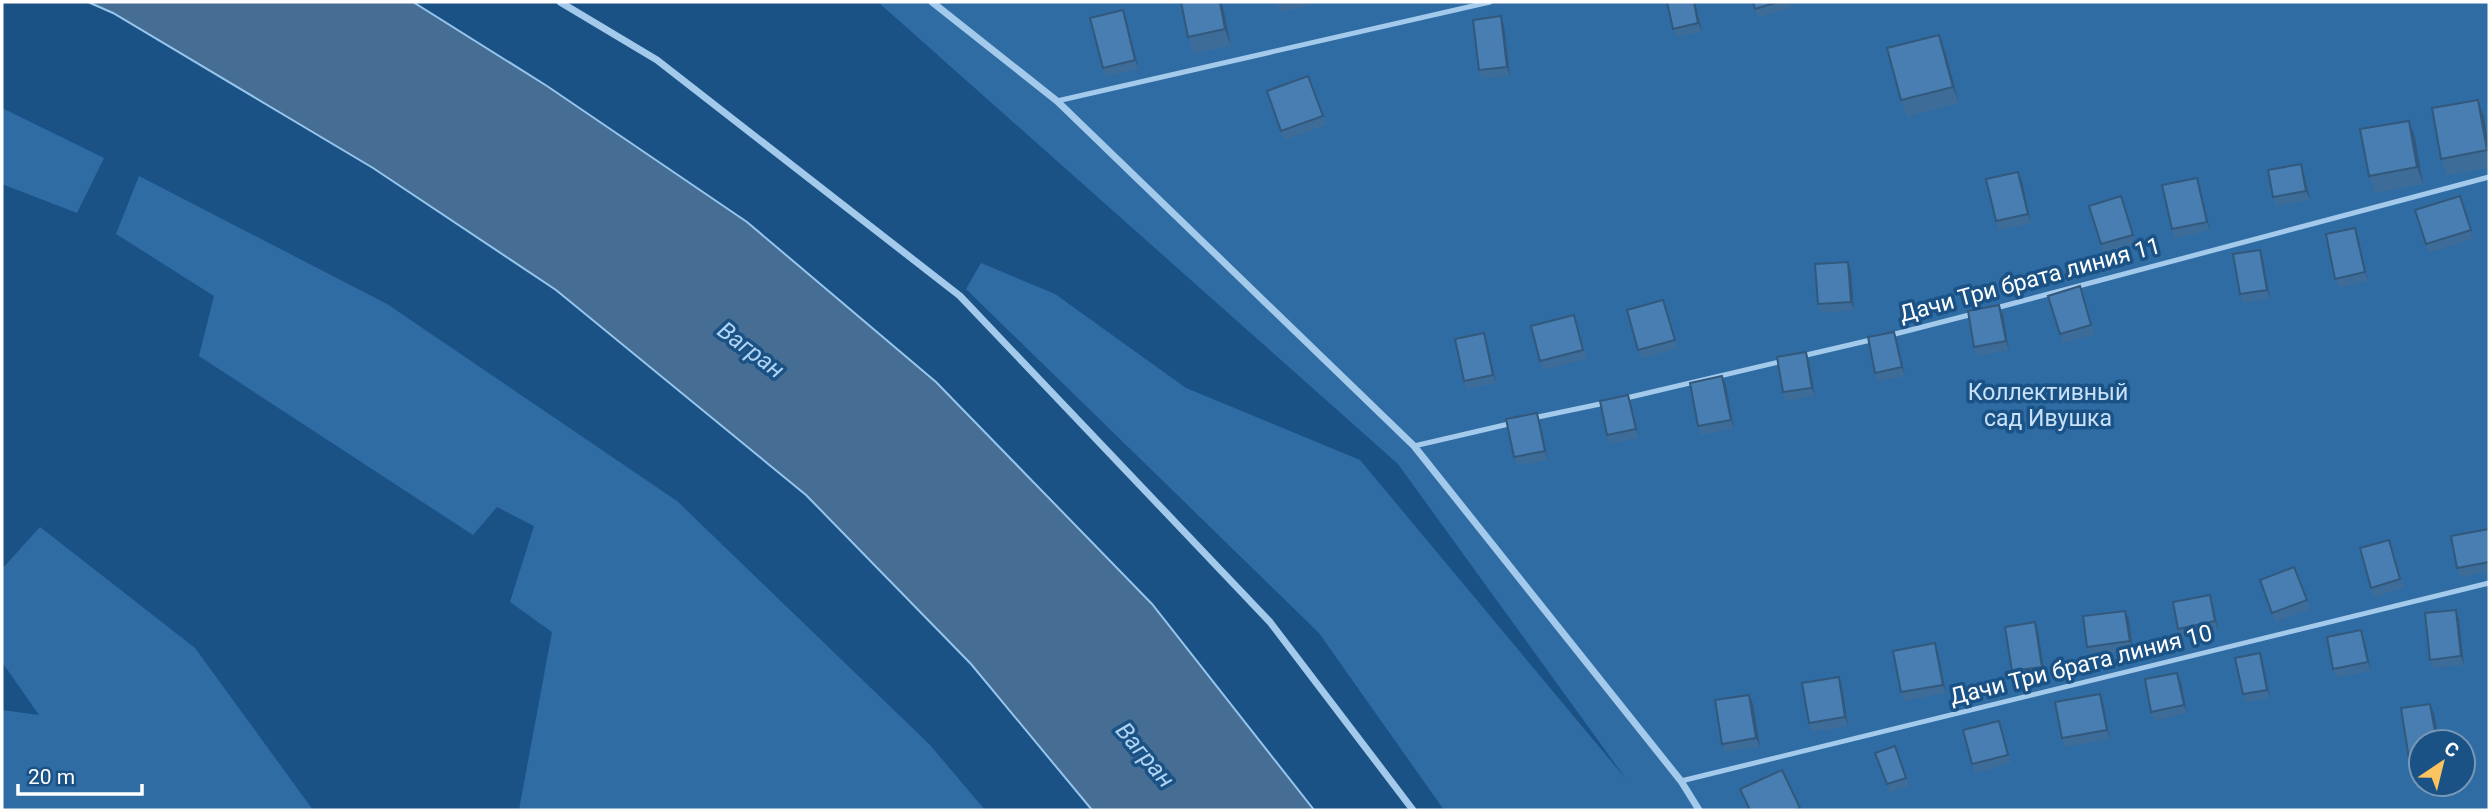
<svg xmlns="http://www.w3.org/2000/svg" width="2491" height="812" font-family="Roboto,sans-serif">
<rect width="100%" height="100%" fill="#1b5286"/>
<path fill="#2f6ca4" fill-rule="evenodd" d="M878 2H2489V810H1444L1319 633 966 289 981 263 1055 294 1186 388 1360 460 1626 779 1398 464ZM2421 742H2463V784H2421Z
M2 108 104 158 77 213 2 184Z
M139 176 387 304 677 501 930 745 985 810H519L552 632 510 602 534 526 497 507 473 535 199 356 214 296 116 234Z
M40 527 195 648 313 810H2V710L39 715 2 662V569Z"/>
<path fill="#466e94" stroke="#96c5ed" stroke-width="2" d="M88 2H413L547 86 747 222 936 382 1152 604 1314 810H1092L971 664 806 495 556 290 373 168 113 13Z"/>
<g fill="none" stroke-linecap="round" stroke-linejoin="round">
<path stroke="#a3c9eb" stroke-width="5" d="M1057 101 1490 2
M1996 308 2489 177
M1891 335 1973 314
M1802 356 1875 339
M1622 399 1783 361
M1533 418 1605 403
M1414 446 1513 423
M1681 781 2489 583"/>
<path stroke="#a3c9eb" stroke-width="7" d="M560 2 657 60 960 296 1270 622 1413 810
M932 2 1057 101 1414 446 1681 781 1699 810"/>
</g>
<path fill="#3e6c98" d="M1181 2H1222L1231 46 1194 53 1188 37Z
M1277 2H1311L1312 5 1281 12Z
M1667 2H1695L1702 32 1676 37 1673 29Z
M1753 2H1789L1791 8 1758 18Z
M1126 19 1139 69 1106 77 1103 68Z
M1504 25 1510 76 1482 79 1479 70Z
M1945 51 1959 103 1907 117 1901 100Z
M1308 76 1327 125 1284 140 1267 91Z
M2484 117 2489 146V168L2447 175 2441 159Z
M2409 121 2415 137 2423 184 2375 193 2369 176Z
M2301 164 2304 173 2310 200 2276 206 2273 197Z
M2022 181 2031 223 1999 230 1996 221Z
M2200 187 2210 230 2175 238 2172 229Z
M2121 196 2136 244 2104 253 2101 244Z
M2460 196 2474 239 2429 253 2415 210Z
M2355 228 2358 237 2368 281 2339 288 2335 279Z
M2263 259 2270 299 2243 303 2240 294Z
M1851 270 1854 310 1821 313 1818 304Z
M2080 286 2095 334 2063 343 2060 334Z
M1999 305 2003 314 2009 350 1977 356 1974 347Z
M1667 308 1678 348 1641 359 1638 350Z
M1574 315 1587 359 1544 370 1540 361Z
M1894 332 1897 340 1905 376 1878 382 1875 373Z
M1484 333 1487 342 1496 383 1467 389 1464 381Z
M1806 352 1809 361 1815 396 1786 401 1783 392Z
M1726 385 1734 429 1701 435 1698 426Z
M1628 395 1631 404 1639 438 1610 444 1607 435Z
M1537 413 1540 422 1548 460 1517 466 1514 457Z
M2489 529V571L2460 577 2457 568Z
M2393 549 2404 588 2374 597 2371 588Z
M2294 567 2310 609 2275 622 2260 580Z
M2213 604 2218 630 2181 638 2178 629Z
M2125 611 2129 619 2133 650 2090 655 2087 647Z
M2459 619 2464 665 2433 668 2430 660Z
M2035 622 2038 631 2045 675 2015 680 2012 671Z
M2364 639 2371 671 2337 677 2333 669Z
M1938 652 1946 693 1904 701 1901 692Z
M2260 653 2263 662 2270 698 2246 703 2243 694Z
M1839 677 1842 686 1848 726 1812 732 1809 723Z
M2181 682 2187 713 2155 721 2151 712Z
M2100 694 2103 702 2110 739 2065 747 2062 738Z
M1749 695 1753 704 1760 747 1725 752 1722 744Z
M2430 704 2434 713 2439 742H2421V779L2415 780 2411 771Z
M2002 730 2011 763 1975 773 1972 764Z
M1895 746 1909 786 1890 793 1875 753Z"/>
<path fill="#32587c" d="M1220 2H1222L1231 46 1225 29Z
M1694 2H1695L1702 32 1698 23Z
M1123 10 1126 19 1139 69 1135 60Z
M1501 16 1504 25 1510 76 1507 67Z
M1939 35 1945 51 1959 103 1953 87Z
M2478 100 2484 117 2489 146V156L2487 150Z
M2409 121 2415 137 2423 184 2417 167Z
M2301 164 2304 173 2310 200 2306 191Z
M2018 172 2022 181 2031 223 2028 214Z
M2197 178 2200 187 2210 230 2207 222Z
M2355 228 2358 237 2368 281 2365 272Z
M2260 250 2263 259 2270 299 2267 290Z
M1848 262 1851 270 1854 310 1851 302Z
M1999 305 2003 314 2009 350 2006 341Z
M1894 332 1897 340 1905 376 1902 367Z
M1484 333 1487 342 1496 383 1493 375Z
M1806 352 1809 361 1815 396 1812 388Z
M1722 376 1726 385 1734 429 1731 420Z
M1628 395 1631 404 1639 438 1636 429Z
M1537 413 1540 422 1548 460 1545 451Z
M2210 595 2213 604 2218 630 2215 621Z
M2456 610 2459 619 2464 665 2461 656Z
M2125 611 2129 619 2133 650 2130 641Z
M2035 622 2038 631 2045 675 2042 667Z
M2361 630 2364 639 2371 671 2368 662Z
M1935 643 1938 652 1946 693 1943 685Z
M2260 653 2263 662 2270 698 2267 690Z
M2177 673 2181 682 2187 713 2184 705Z
M1839 677 1842 686 1848 726 1845 717Z
M2100 694 2103 702 2110 739 2107 730Z
M1749 695 1753 704 1760 747 1756 738Z
M2430 704 2434 713 2439 742H2437Z"/>
<path fill="#487eb1" stroke="#32587c" stroke-width="2" d="M1181 2H1220L1225 29 1188 37Z
M1667 2H1694L1698 23 1673 29Z
M1753 2H1778L1755 9Z
M1123 10 1135 60 1103 68 1090 18Z
M1501 16 1507 67 1479 70 1473 20Z
M1939 35 1953 87 1901 100 1887 48Z
M1308 76 1323 116 1281 131 1267 91Z
M2478 100 2487 150 2441 159 2432 108Z
M2409 121 2417 167 2369 176 2360 129Z
M2301 164 2306 191 2273 197 2268 170Z
M2018 172 2028 214 1996 221 1986 179Z
M2197 178 2207 222 2172 229 2162 185Z
M2121 196 2133 235 2101 244 2089 206Z
M2460 196 2471 230 2426 244 2415 210Z
M2355 228 2365 272 2335 279 2326 234Z
M2260 250 2267 290 2240 294 2233 254Z
M1848 262 1851 302 1818 304 1815 264Z
M2080 286 2091 325 2060 334 2048 296Z
M1663 300 1675 340 1638 350 1627 310Z
M1999 305 2006 341 1974 347 1968 311Z
M1574 315 1583 350 1540 361 1531 326Z
M1894 332 1902 367 1875 373 1868 337Z
M1484 333 1493 375 1464 381 1455 339Z
M1806 352 1812 388 1783 392 1777 357Z
M1722 376 1731 420 1698 426 1690 383Z
M1628 395 1636 429 1607 435 1600 401Z
M1537 413 1545 451 1514 457 1506 419Z
M2489 529V562L2457 568 2451 536Z
M2389 540 2400 579 2371 588 2360 548Z
M2294 567 2307 600 2272 613 2260 580Z
M2210 595 2215 621 2178 629 2173 602Z
M2456 610 2461 656 2430 660 2425 613Z
M2125 611 2130 641 2087 647 2083 616Z
M2035 622 2042 667 2012 671 2005 627Z
M2361 630 2368 662 2333 669 2327 637Z
M1935 643 1943 685 1901 692 1893 651Z
M2260 653 2267 690 2243 694 2235 658Z
M2177 673 2184 705 2151 712 2145 679Z
M1839 677 1845 717 1809 723 1802 683Z
M2100 694 2107 730 2062 738 2055 702Z
M1749 695 1756 738 1722 744 1715 700Z
M2430 704 2437 742H2421V769L2411 771 2401 708Z
M1999 721 2008 755 1972 764 1963 730Z
M1895 746 1906 778 1887 784 1875 753Z
M1782 770 1800 808 1796 810H1750L1740 789Z"/>
<g text-anchor="middle" dominant-baseline="central" stroke-width="7" stroke-linejoin="round" paint-order="stroke">
<g font-size="23" fill="#fff" stroke="#1b5286">
<text transform="translate(2030 280) rotate(-15)">Дачи Три брата линия 11</text>
<text transform="translate(2081 665) rotate(-14)">Дачи Три брата линия 10</text>
</g>
<g font-size="23" fill="#c8e1f8" stroke="#1b5286">
<text x="2048" y="392">Коллективный<tspan x="2048" dy="26">сад Ивушка</tspan></text>
</g>
<g font-size="24" font-style="italic" fill="#afd3f3" stroke="#1b5286">
<text transform="translate(751 350) rotate(37)">Вагран</text>
<text transform="translate(1145 755) rotate(50)">Вагран</text>
</g>
</g>
<rect width="2491" height="812" fill="none" stroke="#ffffff" stroke-width="7"/>
<g transform="translate(2442 763) rotate(35)"><circle r="33" fill="#1b5286" stroke="#7697b6" stroke-width="2"/>
<path d="M0-5L12 26L0 18L-12 26Z" fill="#fcc460"/>
<text y="-10" font-size="19" font-weight="bold" text-anchor="middle" fill="#ffffff">С</text>
</g>
<path d="M18 784v10h124v-10" fill="none" stroke="#ffffff" stroke-width="3.5"/>
<text x="28" y="784" font-size="21" fill="#ffffff" stroke="#1b5286" stroke-width="5" paint-order="stroke">20 m</text>
</svg>
